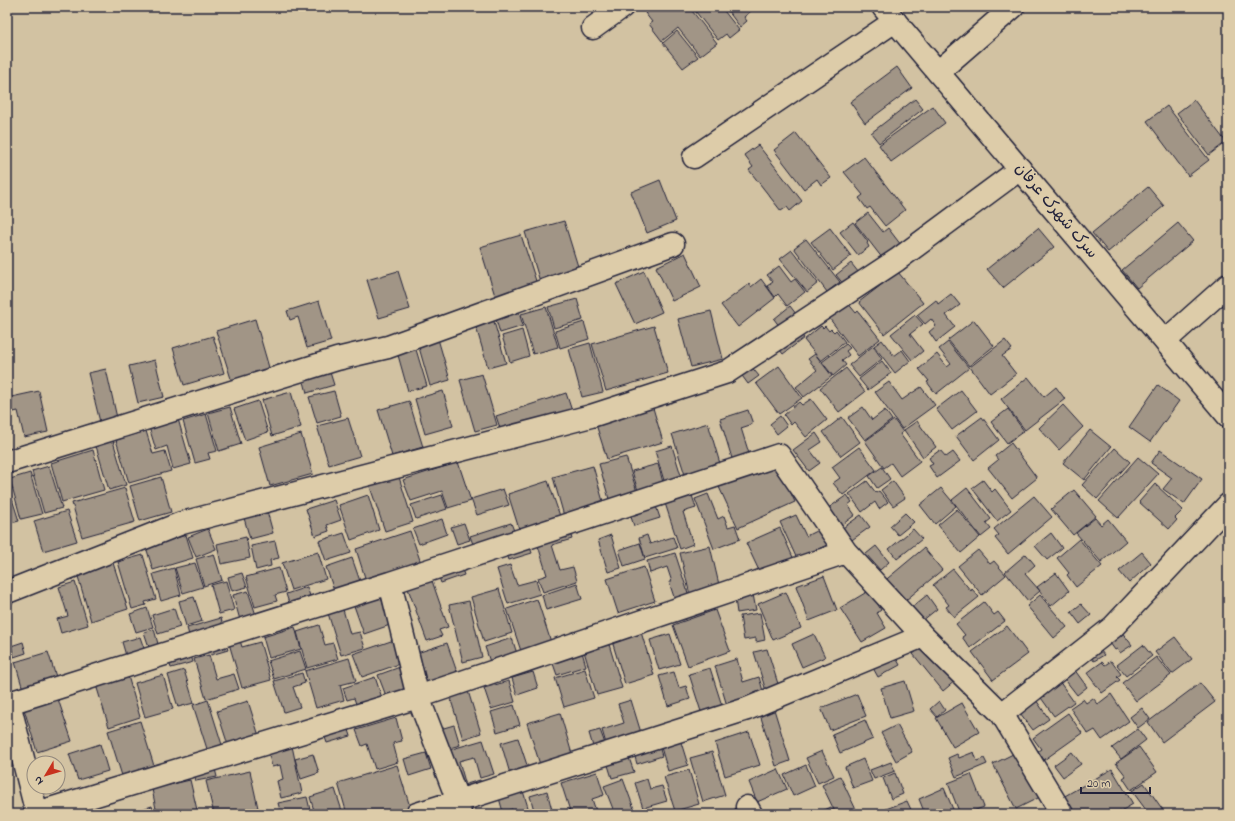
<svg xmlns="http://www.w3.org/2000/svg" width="1235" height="821" font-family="'Indie Flower','Playpen Sans Arabic',sans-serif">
<rect width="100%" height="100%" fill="#d2c2a2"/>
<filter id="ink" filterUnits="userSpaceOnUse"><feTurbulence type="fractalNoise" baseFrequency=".025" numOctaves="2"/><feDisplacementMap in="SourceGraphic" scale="8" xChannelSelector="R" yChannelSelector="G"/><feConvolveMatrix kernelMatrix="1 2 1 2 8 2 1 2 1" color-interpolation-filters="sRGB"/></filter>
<g filter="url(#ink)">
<path fill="#a19586" stroke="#22223b" d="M653 7H689L717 43 700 56 678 28 662 41 649 24 652 22 645 13Z
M692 7H721L739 30 729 38 726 34 718 40Z
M725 7H750L752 10 744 17 747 21 740 27Z
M677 31 698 57 683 68 663 43Z
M897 67 912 88 865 123 850 102Z
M915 99 923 109 879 143 871 133Z
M1194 100 1226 142 1209 155 1177 113Z
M933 106 945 123 891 162 879 145Z
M1167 106 1209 160 1188 176 1147 121Z
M796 133 831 178 821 185 817 179 804 189 774 150Z
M758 145 802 201 790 211 787 207 781 211 749 170 753 167 744 155Z
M864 157 905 210 885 226 870 207 867 209 859 198 863 195 844 172Z
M660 180 676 221 647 233 631 192Z
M1148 187 1164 206 1108 252 1092 233Z
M868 213 883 232 888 228 901 245 883 259 855 223Z
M564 221 580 273 541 285 525 232Z
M853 222 868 242 867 243 869 247 858 255 840 232Z
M1178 223 1193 241 1137 288 1122 270Z
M830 228 851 256 833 270 811 242Z
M1038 228 1054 247 1003 288 987 269Z
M521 235 538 287 496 299 480 247Z
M806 239 840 282 827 292 794 248Z
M792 250 818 283 807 292 780 259Z
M685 253 701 287 672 301 656 267Z
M851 263 859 273 844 285 836 275Z
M779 266 791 282 795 279 805 292 787 306 778 294 775 297 767 286 773 282 767 275Z
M398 271 410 309 379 318 367 280Z
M644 271 662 312 635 324 616 284Z
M898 272 923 303 884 334 859 302Z
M761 279 775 298 738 327 721 305 749 284 751 287Z
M951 294 960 305 946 315 955 327 936 342 929 332 936 326 931 319 925 324 917 315 936 300 938 304Z
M577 299 583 320 554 328 548 307Z
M319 301 331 341 307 348 298 317 290 320 287 311Z
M847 302 856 313 858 311 880 339 858 356 826 314Z
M517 306 523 326 500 333 494 313Z
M790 306 796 314 780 327 774 319Z
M546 307 558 347 533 354 521 314Z
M711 311 723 359 691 367 678 319Z
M492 315 506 363 488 368 474 320Z
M915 315 923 324 910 334 923 351 912 360 891 334Z
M255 319 270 371 232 382 216 331Z
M974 320 994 346 969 366 948 340Z
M584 322 589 339 560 348 555 331Z
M654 326 668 373 606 391 592 344Z
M821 326 823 328 825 326 829 331 831 329 834 332 836 330 845 342 821 361 804 340Z
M797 329 804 338 783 354 776 345Z
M522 330 529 356 510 362 502 336Z
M213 336 224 373 184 385 173 348Z
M438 339 450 380 430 386 418 344Z
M882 340 894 356 902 350 910 361 895 373 874 346Z
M1005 340 1012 349 1002 356 1016 374 990 394 970 367Z
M948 342 969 368 936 394 927 382 929 381 919 369 937 354 947 367 951 364 939 349Z
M414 343 427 386 408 391 396 348Z
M590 343 603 392 582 397 569 349Z
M846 344 850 348 846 351 849 355 842 360 846 365 833 376 822 362Z
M873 346 882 359 859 377 849 365Z
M815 354 832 376 804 397 796 387 817 370 808 359Z
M155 360 164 397 138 403 129 366Z
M882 361 891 373 868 390 859 379Z
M750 365 759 376 748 384 740 373Z
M328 366 334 385 307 393 302 374Z
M779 366 802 398 779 414 756 383Z
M846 368 865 392 839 412 820 388Z
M106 369 117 418 100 422 88 373Z
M482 374 497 425 475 431 460 380Z
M1028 377 1044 397 1056 387 1065 399 1025 430 1001 399Z
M889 382 902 400 921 387 935 405 902 429 875 392Z
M1158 385 1179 401 1150 442 1129 427Z
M961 390 977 411 952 430 936 409Z
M39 391 48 432 24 437 18 411 9 413 7 398Z
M334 391 341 416 317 423 309 397Z
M443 391 453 426 425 434 415 399Z
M291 392 301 427 272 436 262 400Z
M566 393 572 411 502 434 496 416Z
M811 399 827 420 806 437 794 422 791 425 784 415 799 402 802 405Z
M258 401 268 432 245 440 234 409Z
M409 401 423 447 392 456 378 410Z
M651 401 663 442 607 459 594 418Z
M1063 405 1083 427 1059 450 1039 428Z
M230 407 241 444 219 451 208 413Z
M863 407 872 420 885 410 892 420 865 440 848 418Z
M1008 409 1024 431 1007 443 991 422Z
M748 410 753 424 741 428 751 460 734 465 720 419Z
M206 414 217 451 208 453 210 459 195 463 183 421Z
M780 416 787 426 777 434 770 424Z
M842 417 860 442 841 456 823 432Z
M982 417 999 440 974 460 956 436Z
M348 418 360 456 329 465 317 426Z
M178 419 191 464 173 469 167 446 156 450 149 427Z
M894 420 903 432 900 434 920 461 900 476 891 463 884 468 865 441Z
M917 421 936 447 923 457 904 430Z
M708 423 721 467 686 478 672 434Z
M1090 430 1111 447 1084 480 1063 463Z
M146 431 153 454 165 451 171 471 129 483 116 440Z
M816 433 822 442 810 450 820 463 809 471 793 450Z
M301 434 313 474 270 486 259 447Z
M113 441 126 485 109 490 96 446Z
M1011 443 1037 478 1012 498 988 468 998 460 995 456Z
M672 446 683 482 666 487 655 451Z
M859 447 876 470 843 495 833 483 840 478 832 467Z
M1115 448 1130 462 1097 499 1082 485Z
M93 450 104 490 62 502 51 463Z
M940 450 946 457 953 452 960 461 937 478 929 466 933 464 929 458Z
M1160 450 1202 479 1184 504 1163 489 1172 478 1151 463Z
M626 457 639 498 611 506 599 464Z
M1138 457 1158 474 1118 518 1099 501Z
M776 461 795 502 738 528 719 487Z
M458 462 471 501 448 508 442 491 411 501 403 480Z
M658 464 664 486 639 494 632 471Z
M49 466 62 508 44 513 32 471Z
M593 466 604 505 564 516 553 477Z
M882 467 890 479 877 488 869 476Z
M30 473 42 514 21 519 10 479Z
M398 474 413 522 385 531 369 484Z
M161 477 171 512 140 521 130 486Z
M983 480 992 492 995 489 1011 510 997 521 972 488Z
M548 481 561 519 520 532 508 494Z
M867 481 876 493 879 491 888 502 879 509 875 502 862 512 849 494Z
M893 481 905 498 893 506 881 490Z
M7 483 19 521 7 524Z
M1155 484 1183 510 1175 518 1177 520 1169 529 1139 502Z
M125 488 135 522 82 537 72 503Z
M941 488 956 506 935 524 920 505Z
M967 488 991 519 986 523 991 529 981 537 952 500Z
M503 489 509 505 477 515 471 499Z
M690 489 696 508 683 512 693 544 680 549 663 497Z
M1074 490 1096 516 1073 535 1051 509Z
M708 494 718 519 724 516 728 527 735 525 740 539 714 549 695 499Z
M368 495 379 530 351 540 339 505Z
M442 495 447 509 416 519 411 505Z
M847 495 852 502 848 505 855 515 839 527 827 509Z
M1034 496 1052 517 1008 554 995 538 999 535 994 529Z
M334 500 341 520 327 525 329 531 315 536 306 509Z
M654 500 660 518 634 526 628 508Z
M957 509 980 537 961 553 938 525Z
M67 511 77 541 43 551 34 521Z
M267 511 273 533 250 539 244 518Z
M905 513 914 522 898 535 890 526Z
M796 515 806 536 822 528 829 544 797 559 780 522Z
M861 515 870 527 849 542 840 530Z
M1095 518 1101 525 1108 519 1126 541 1101 562 1076 533Z
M442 519 447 534 419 544 413 529Z
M464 523 470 540 457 544 451 527Z
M511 523 516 536 475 550 470 536Z
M568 528 572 539 552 545 560 570 573 567 577 581 543 592 538 578 547 575 536 539Z
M780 528 795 562 762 577 746 543Z
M208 529 216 549 196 557 188 537Z
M913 529 922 539 897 559 889 549Z
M410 531 422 566 367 584 356 549Z
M344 533 351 553 326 561 319 541Z
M1051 533 1062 548 1047 560 1035 546Z
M186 535 193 558 153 570 146 547Z
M611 535 621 568 608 572 598 540Z
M647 535 650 544 673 537 677 548 645 558 639 538Z
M246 537 250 558 221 564 217 544Z
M1079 539 1102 566 1076 587 1067 575 1069 573 1057 558Z
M275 541 279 558 270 560 271 566 256 570 251 546Z
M528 542 532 553 509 560 505 549Z
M640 543 645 559 624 566 619 550Z
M710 546 720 589 690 595 680 553Z
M876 546 889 562 880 570 866 554Z
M924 548 942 570 900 605 882 583Z
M978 550 990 564 994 561 1006 575 982 595 958 566Z
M318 552 326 579 291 590 282 563Z
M1142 552 1151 563 1129 583 1119 571Z
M675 553 689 596 675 600 669 582H672L667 567 650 573 647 561Z
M214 554 222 580 204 586 196 559Z
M1026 554 1035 565 1025 574 1040 591 1028 601 1005 572Z
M143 555 156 599 145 602 146 605 132 609 118 562Z
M352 558 361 584 335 593 326 567Z
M113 563 128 609 91 621 77 573Z
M195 563 203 587 183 593 175 568Z
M460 564 464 575 441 583 437 572Z
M510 565 517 585 536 580 540 594 508 604 497 569Z
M644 567 655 601 618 613 607 579Z
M174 568 181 595 161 601 153 574Z
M279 568 286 592 275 595 277 601 255 607 246 577Z
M953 569 971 591 972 589 979 597 954 617 946 607 949 605 933 585Z
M242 573 247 587 232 591 228 577Z
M1056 573 1069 591 1051 606 1037 587Z
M430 575 448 627 439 630 442 636 427 641 406 583Z
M824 576 837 610 809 621 796 586Z
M226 581 234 610 219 614 211 585Z
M75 582 88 625 61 633 57 619 68 616 59 587Z
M577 583 582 599 546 610 542 595Z
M307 587 313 605 292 612 286 594Z
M499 589 512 633 484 642 471 597Z
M752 589 756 610 737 613 734 592Z
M870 590 881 610 877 613 886 628 862 642 840 608Z
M248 591 256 615 240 620 233 595Z
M379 591 390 625 364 634 352 600Z
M786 592 801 628 773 640 758 604Z
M927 595 937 609 922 621 911 608Z
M1040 595 1067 627 1054 638 1027 606Z
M194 597 202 621 186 626 179 601Z
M537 599 552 645 522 654 507 609Z
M469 601 482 657 463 662 449 605Z
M984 602 994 615 998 612 1005 621 970 648 962 637 965 635 956 624Z
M1081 604 1091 615 1080 624 1071 612Z
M342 606 350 634 360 632 365 648 341 655 327 610Z
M147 608 153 627 136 632 130 614Z
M174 608 180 627 158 634 152 615Z
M715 610 730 651 688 666 673 625Z
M760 613 765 640 756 642V638L744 640 740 616Z
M221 618 224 631 191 642 187 628Z
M319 625 325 645 333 643 338 659 307 668 297 632Z
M1007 626 1028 654 993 680 972 652Z
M295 627 301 649 269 658 263 637Z
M154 629 158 644 149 647 144 632Z
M1121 631 1132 645 1120 653 1117 649 1115 650 1108 640Z
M641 632 654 675 625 684 612 641Z
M670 634 680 664 659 670 650 640Z
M814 634 825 657 802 667 792 644Z
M140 637 146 654 127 659 122 642Z
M239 637 242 647 260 642 271 680 242 688 228 640Z
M1175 637 1192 659 1172 674 1155 652Z
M512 638 518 657 491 665 485 647Z
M224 639 228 650 211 655 207 644Z
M394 640 402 663 362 677 353 654Z
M608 641 622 688 597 695 583 648Z
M23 642 26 653 14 657 11 646Z
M447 643 459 678 423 691 411 655Z
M926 644 956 680 943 691 913 654Z
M1143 645 1152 656 1126 676 1117 665Z
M1098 647 1104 655 1094 661 1089 654Z
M767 649 779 687 766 691 754 652Z
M300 651 306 669 274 679 268 661Z
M48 652 58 683 24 693 15 662Z
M190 652 193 662 171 668 168 659Z
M582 652 586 666 557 675 552 661Z
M209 655 216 679 234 674 239 689 206 699 194 659Z
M895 656 900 665 878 677 873 668Z
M1156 657 1171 675 1136 701 1122 683Z
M349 658 356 681 340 685 344 700 316 708 305 671Z
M737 659 743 682 759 677 765 698 728 709 715 666Z
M1111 661 1121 674 1117 677 1120 680 1102 693 1087 673 1102 662 1105 665Z
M400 667 410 693 388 701 378 675Z
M710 668 724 712 703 718 689 674Z
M585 669 594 698 564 707 555 678Z
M1074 669 1087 687 1077 695 1063 677Z
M184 670 194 703 178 707 168 675Z
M533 672 538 688 517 695 512 678Z
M674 672 679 688 686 686 690 699 668 706 659 676Z
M302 673 305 683 293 687 300 707 284 712 274 681Z
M163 675 173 709 145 717 135 683Z
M128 676 140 717 109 727 96 685Z
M375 677 383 701 358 710 354 698 347 700 343 688Z
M509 681 515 702 491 709 484 688Z
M905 681 914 711 890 718 881 688Z
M1059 681 1074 702 1054 716 1039 695Z
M1200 683 1215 702 1162 742 1148 722Z
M468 691 481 733 463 739 450 697Z
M857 694 866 716 830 730 821 708Z
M1111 694 1129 721 1102 740 1095 730 1088 734 1070 708 1083 699 1086 703 1093 698 1098 704Z
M1034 697 1049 719 1033 730 1017 709Z
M58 699 72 741 37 752 24 709Z
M208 700 223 748 208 752 193 705Z
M631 700 642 736 607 747 602 730 624 723 618 704Z
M248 701 259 736 228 745 217 711Z
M939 701 945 710 937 717 930 709Z
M962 703 979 732 953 747 936 718Z
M514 705 520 725 497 732 491 712Z
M773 706 790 761 776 766 759 711Z
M1142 708 1150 719 1138 728 1130 717Z
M560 713 574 761 542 771 527 723Z
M1068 713 1082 733 1044 760 1038 751 1041 749 1033 738Z
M396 718 402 741 393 743 398 762 375 769 367 744 362 746 356 730Z
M865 720 873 739 840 753 832 734Z
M140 721 155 769 123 779 108 731Z
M346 721 351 736 327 743 322 729Z
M454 725 460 745 443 750 437 730Z
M897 725 912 752 896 761 881 733Z
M1138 729 1146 740 1121 759 1112 748Z
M600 730 606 746 594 750 589 733Z
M749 732 760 765 725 776 715 743Z
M518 738 529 771 511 777 501 743Z
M680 739 688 765 668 771 660 744Z
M483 740 494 774 480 778 474 757 459 761 465 782 452 785 442 752Z
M658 743 662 756 637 764 633 750Z
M100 744 108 771 78 780 69 754Z
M292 746 302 793 281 798 277 781 283 779 280 765 272 767 268 751Z
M1139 747 1157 772 1131 790 1123 778 1126 776 1116 763Z
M822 751 834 776 818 783 806 758Z
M1019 751 1042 796 1016 809 993 764Z
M712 752 725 795 703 802 690 758Z
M974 752 977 761 984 758 987 764 956 777 948 758 957 754 959 758Z
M1072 752 1081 764 1063 777 1054 765Z
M426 753 431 769 409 776 404 759Z
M313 754 319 773 301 779 295 759Z
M628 755 634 772 612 778 607 762Z
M863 759 872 781 853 788 845 767Z
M891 762 895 771 874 779 870 770Z
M214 765 217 777 196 781 193 770Z
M397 765 411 810 397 814H347L338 783Z
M806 765 815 786 793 796 784 775Z
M778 769 787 789 757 802 749 782Z
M1112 769 1133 804 1116 814H1073L1063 797Z
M689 770 699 804 675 811 664 777Z
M250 771 258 808 230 814H214L206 781Z
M597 772 604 795 592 799 597 814H571L561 783Z
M895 773 903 794 891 799 883 778Z
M971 774 984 807 965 814H960L948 783Z
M840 776 858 814H836L822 785Z
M623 779 636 814H615L604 786Z
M647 779 650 789 662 786 667 801 643 808 635 783Z
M190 780 198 814H157L152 789Z
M480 780 483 790 466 795 463 785Z
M1144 783 1163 810 1157 814H1149L1132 791Z
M944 788 955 814H925L919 799Z
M335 789 343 814H315L310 797Z
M523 791 530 814H514L512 809 503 812 499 798Z
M547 791 553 814H535L530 796Z
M307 797 311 814H281L278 803Z
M907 801 913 814H888L886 809Z
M152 806 154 814H133V812Z
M1054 806 1058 814H1036Z
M831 807 834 814H816Z"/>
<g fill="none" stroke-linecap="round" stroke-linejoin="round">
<g stroke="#22223b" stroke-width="25">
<path id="minor" d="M593 28 622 7
M938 72 1013 7
M694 157 895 21
M1165 341 1228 285
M7 462 337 359 388 347 673 244
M7 592 182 523 591 416 727 372 897 260 1020 169
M1002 714 1113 627 1228 505
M747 807 751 814
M37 813 418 697 390 583 779 455 846 552
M37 814 9 703 390 583
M417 814 458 801 418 697 846 552 923 636
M460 814 458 801 747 709 923 636 1002 714 1062 814"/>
</g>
<g stroke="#22223b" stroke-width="25">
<path id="tertiary" d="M883 7 1228 416"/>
</g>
<use href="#minor" stroke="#ddcca9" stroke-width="22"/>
<use href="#tertiary" stroke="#ddcca9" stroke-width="22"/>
</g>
</g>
<g text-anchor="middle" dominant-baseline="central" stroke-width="3" stroke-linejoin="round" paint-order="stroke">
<g font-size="16" fill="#22223b" stroke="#ddcca9">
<text transform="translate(1056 211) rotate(50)">سرک شهرک عرفان</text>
</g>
</g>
<rect width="1235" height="821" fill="none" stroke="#ddcca9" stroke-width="24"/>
<rect x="12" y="12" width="1211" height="797" fill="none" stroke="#22223b" stroke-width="1.5" filter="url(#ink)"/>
<g transform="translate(46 775) rotate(232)"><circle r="19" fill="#ddcca9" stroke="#92887d"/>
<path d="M0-3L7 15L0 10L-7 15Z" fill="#c8321e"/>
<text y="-6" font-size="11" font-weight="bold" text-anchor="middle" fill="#22223b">N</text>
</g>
<path d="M1081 787v6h69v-6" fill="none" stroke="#22223b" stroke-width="2"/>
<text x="1087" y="787" font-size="12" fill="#22223b" stroke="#ddcca9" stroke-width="3" paint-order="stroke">20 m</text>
</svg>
